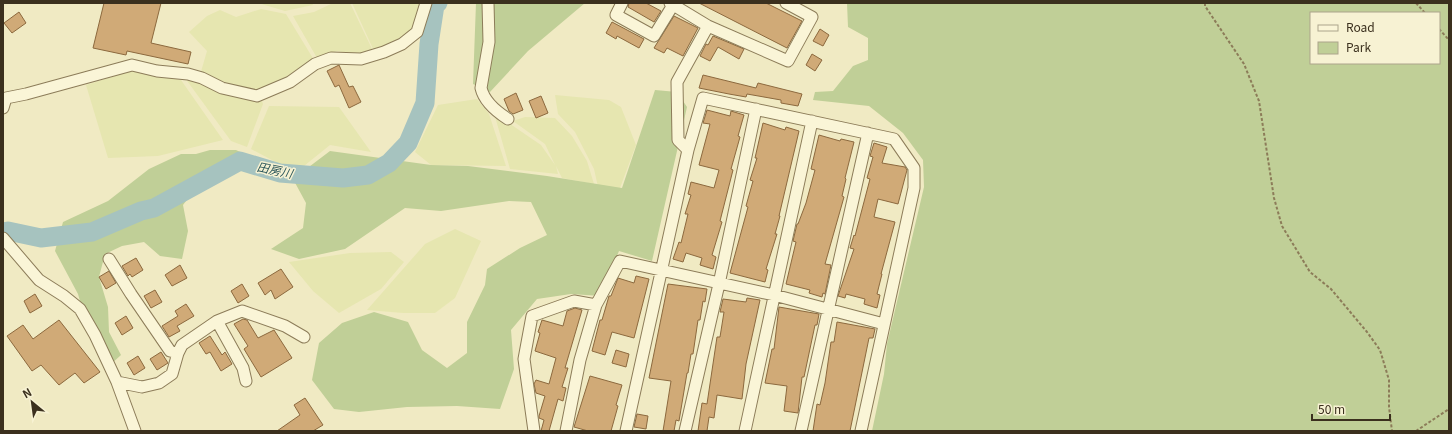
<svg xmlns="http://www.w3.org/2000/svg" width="1452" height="434" font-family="Georgia,'Noto Sans JP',serif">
<rect width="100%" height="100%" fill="#f0eac3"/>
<path fill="#e6e6b0" d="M258 3H312L313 5 285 11Z
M333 3H350L373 51 357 55 337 51 317 58 293 16 314 12Z
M352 3H424L413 31 407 37 374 51Z
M261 9 286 14 314 60 261 98 263 104 247 147 231 141 185 78 200 75 207 51 189 32 207 16 220 10 236 17Z
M133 70 181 80 223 140 158 156 108 158 86 85Z
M555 95 609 100 621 107 636 145 620 188 598 187 594 169 575 132 558 114Z
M477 99 489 114 506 166 431 165 415 152 438 105Z
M269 106 339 107 371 152 330 145 304 166H283L251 149Z
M494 113 541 145 555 165 545 144 513 121 525 117 555 118 572 136 587 161 594 184 562 178 556 166 558 174 510 169Z
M455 229 481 241 455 298 435 313H403L367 310 425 244Z
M391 252 404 262 381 289 339 313 313 291 289 262 350 253Z"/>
<path fill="#c0cf97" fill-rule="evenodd" d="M476 3H585L528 51 490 92 473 84Z
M847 3H1449V431H872L884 374 887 344 924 187 923 160 903 133 869 106 813 100 815 92 833 91 853 66 868 60V38L848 27ZM1311 13H1439V63H1311Z
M655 90 677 92 687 107 652 261 619 251 601 296 571 294 537 299 511 330 514 369 500 409 457 406 407 407 359 412 334 409 312 380 319 343 342 323 374 312 408 322 422 350 447 368 467 353V322L485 285 487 269 520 248 547 235 531 202 509 201 441 211 405 208 345 249 299 259 271 249 303 228 306 203 293 179 330 151 431 165 468 166 547 176 622 188Z
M210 150H236L251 157 249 164 198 185 183 205 188 231 182 259 160 256 144 242 122 246 105 254 99 277 108 307 109 332 121 355 109 366 85 319 78 294 55 251 63 222 108 201 149 169 181 154H196Z"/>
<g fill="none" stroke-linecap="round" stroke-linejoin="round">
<path stroke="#a6c3bf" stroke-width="19" d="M3 232 8 231 41 238 92 232 141 211 154 208 240 161 280 173 343 178 368 175 389 163 408 143 425 103 429 44 435 5 438 3"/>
</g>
<path fill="#d0aa77" stroke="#8c693e" d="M104 3H161L151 43 191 52 188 64 127 51 126 55 93 48Z
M629 3H646L661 11 654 22 628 7Z
M699 3H766L802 21 787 48Z
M19 12 26 23 12 33 4 23Z
M674 16 698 28 683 56 667 48 664 53 654 48Z
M612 22 644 39 639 48 617 36 616 39 606 33Z
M820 29 829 35 823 46 813 41Z
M713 36 744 49 739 59 718 47 710 61 700 56 706 44 708 45Z
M812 54 822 60 815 71 806 65Z
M339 65 349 87 353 86 361 102 349 108 339 85 335 87 327 71Z
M703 75 756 88 758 83 802 94 798 106 781 103V100L747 94 746 97 729 94 699 88Z
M516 93 523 110 513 114 509 111 504 99Z
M541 96 548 113 536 118 529 101Z
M707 110 730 116 731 111 744 115 738 136 740 137 731 169 733 170 720 221 722 222 712 255 716 257 713 269 700 265 702 258 686 253 683 262 673 259 679 242 681 243 688 214H685L691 195 688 194 691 182 714 188 719 170 699 165 710 124 703 123Z
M763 123 785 130 786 127 799 131 779 216H780L775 234H777L766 269 768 270 765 282 730 273 748 207 746 206 753 181 750 180 757 158H755Z
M819 135 840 141 841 139 854 142 845 178 846 179 842 196 844 197 825 264 831 265 825 294 823 293 822 297 809 293 810 290 786 284 796 242 793 241 797 224H798L806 203 815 170 811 169Z
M874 143 887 147 882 163 905 167 907 170 898 204 878 199 874 217 895 222 881 274H882L877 294 880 295 877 308 864 304 865 299 846 294 845 298 838 296 854 249 850 248 854 235 855 236 870 179 867 178 873 157 870 156Z
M136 258 143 270 132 277 130 274 128 276 122 266Z
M180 265 187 278 172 286 165 275Z
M281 269 293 287 275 299 271 290 265 295 258 283Z
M109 271 116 283 106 289 99 277Z
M636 276 649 279 634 338 612 332 605 355 592 351 600 320H602L609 296H611L618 278 634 283Z
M242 284 249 296 238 303 231 291Z
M668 284 707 289 705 302 703 301 700 320H698L693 354H691L688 373H687L679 421 676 420 674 431H663L671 381 649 378Z
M155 290 162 302 151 308 144 296Z
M35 294 42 306 30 313 24 301Z
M747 298 760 300 746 364 742 399 717 395 714 418 709 417 707 431H698L702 403 707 404 717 337H720L724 312H720L723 299 746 302Z
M186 304 194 316 177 326 180 331 169 337 162 326 178 316 175 311Z
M779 307 819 314 817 325H815L804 377H802L798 413 784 411 787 386 765 383 772 349H774Z
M575 308 582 310 565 368H568L562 387 566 388 563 401 558 399 549 431H541L544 420 539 418V416L545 396 536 393 534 384 536 380 549 384 556 358 535 351 540 333 538 332 542 320 563 326 567 311Z
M126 316 133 328 122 335 115 323Z
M243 319 247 320 258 338 274 330 292 358 261 377 244 349 248 346 234 324Z
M59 320 100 372 84 383 75 373 59 385 41 365 32 371 7 336 23 325 33 339Z
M837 322 875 329 873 338H869L850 431H813L817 404 820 405 825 383 831 342H834Z
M210 336 222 355 225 352 232 364 221 371 210 352 206 354 199 343Z
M616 350 629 354 626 367 612 363Z
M161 352 168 363 157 370 150 359Z
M138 356 145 368 134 375 127 363Z
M590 376 622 385 616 405 618 406 611 431H588L574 427Z
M305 398 323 425 313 431H277L300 415 294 405Z
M637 414 648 416 646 429 634 427Z"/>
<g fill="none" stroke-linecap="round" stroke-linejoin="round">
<g stroke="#8c7c59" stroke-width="13">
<path id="street" d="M488 3 489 42 481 88C484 101 497 112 508 119
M622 3 616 15 654 36 673 5
M670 3 708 26 788 61 812 17 786 3
M3 108 6 98 26 94 132 65 157 71 188 74 202 78 222 88 257 96 290 82 315 64 331 58 361 59 384 52 402 44 417 32 426 3
M688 150 678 140 677 82 708 26
M3 238 39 280 64 296 80 309 95 335 117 382 135 431
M109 259 131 294 170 351 178 353
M217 321 243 368 246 381
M117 382 142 387 159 383 172 374 178 353 182 345 217 321 242 311 285 326 304 337
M534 431 524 359 532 316 574 301 596 305 620 261 774 295 884 324
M566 431 580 360 596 305
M626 431 688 150 703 98 894 139 914 168V188L861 431
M685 431 719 284 756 109
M745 431 812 121
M801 431 868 133"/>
</g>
<path stroke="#8c7c59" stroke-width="2" stroke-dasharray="3 2" stroke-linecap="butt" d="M1205 3V6L1244 64 1259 101 1274 198 1282 226 1310 272 1331 289 1367 332 1380 350 1389 380V407L1392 431
M1416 3 1425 13
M1439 29 1449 40
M1416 431 1449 409"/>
<use href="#street" stroke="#faf5d7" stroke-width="11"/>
</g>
<g text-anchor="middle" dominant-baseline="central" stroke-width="3" stroke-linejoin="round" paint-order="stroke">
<g font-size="12" font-style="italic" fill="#2c575b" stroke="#f7f2d3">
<text transform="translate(275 169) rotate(12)">田房川</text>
</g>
</g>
<rect width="1452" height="434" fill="none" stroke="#3b301e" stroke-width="8"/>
<rect x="1310" y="12" width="130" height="52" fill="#f7f2d3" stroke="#aca48b"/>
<rect x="1318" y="25" width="20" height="6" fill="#faf5d7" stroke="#aca48b"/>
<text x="1346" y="32" font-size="12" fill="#3b301e">Road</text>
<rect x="1318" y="42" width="20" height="12" fill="#c0cf97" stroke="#aca48b"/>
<text x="1346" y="52" font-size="12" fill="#3b301e">Park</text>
<g transform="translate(32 402) rotate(331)" stroke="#f7f2d3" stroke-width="3" paint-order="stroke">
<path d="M0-3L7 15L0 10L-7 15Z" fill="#3b301e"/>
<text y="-6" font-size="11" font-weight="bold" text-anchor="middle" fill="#3b301e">N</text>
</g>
<path d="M1312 414v6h78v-6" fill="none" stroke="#3b301e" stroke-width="2"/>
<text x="1318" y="414" font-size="12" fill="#3b301e" stroke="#f7f2d3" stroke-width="3" paint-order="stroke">50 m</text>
</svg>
